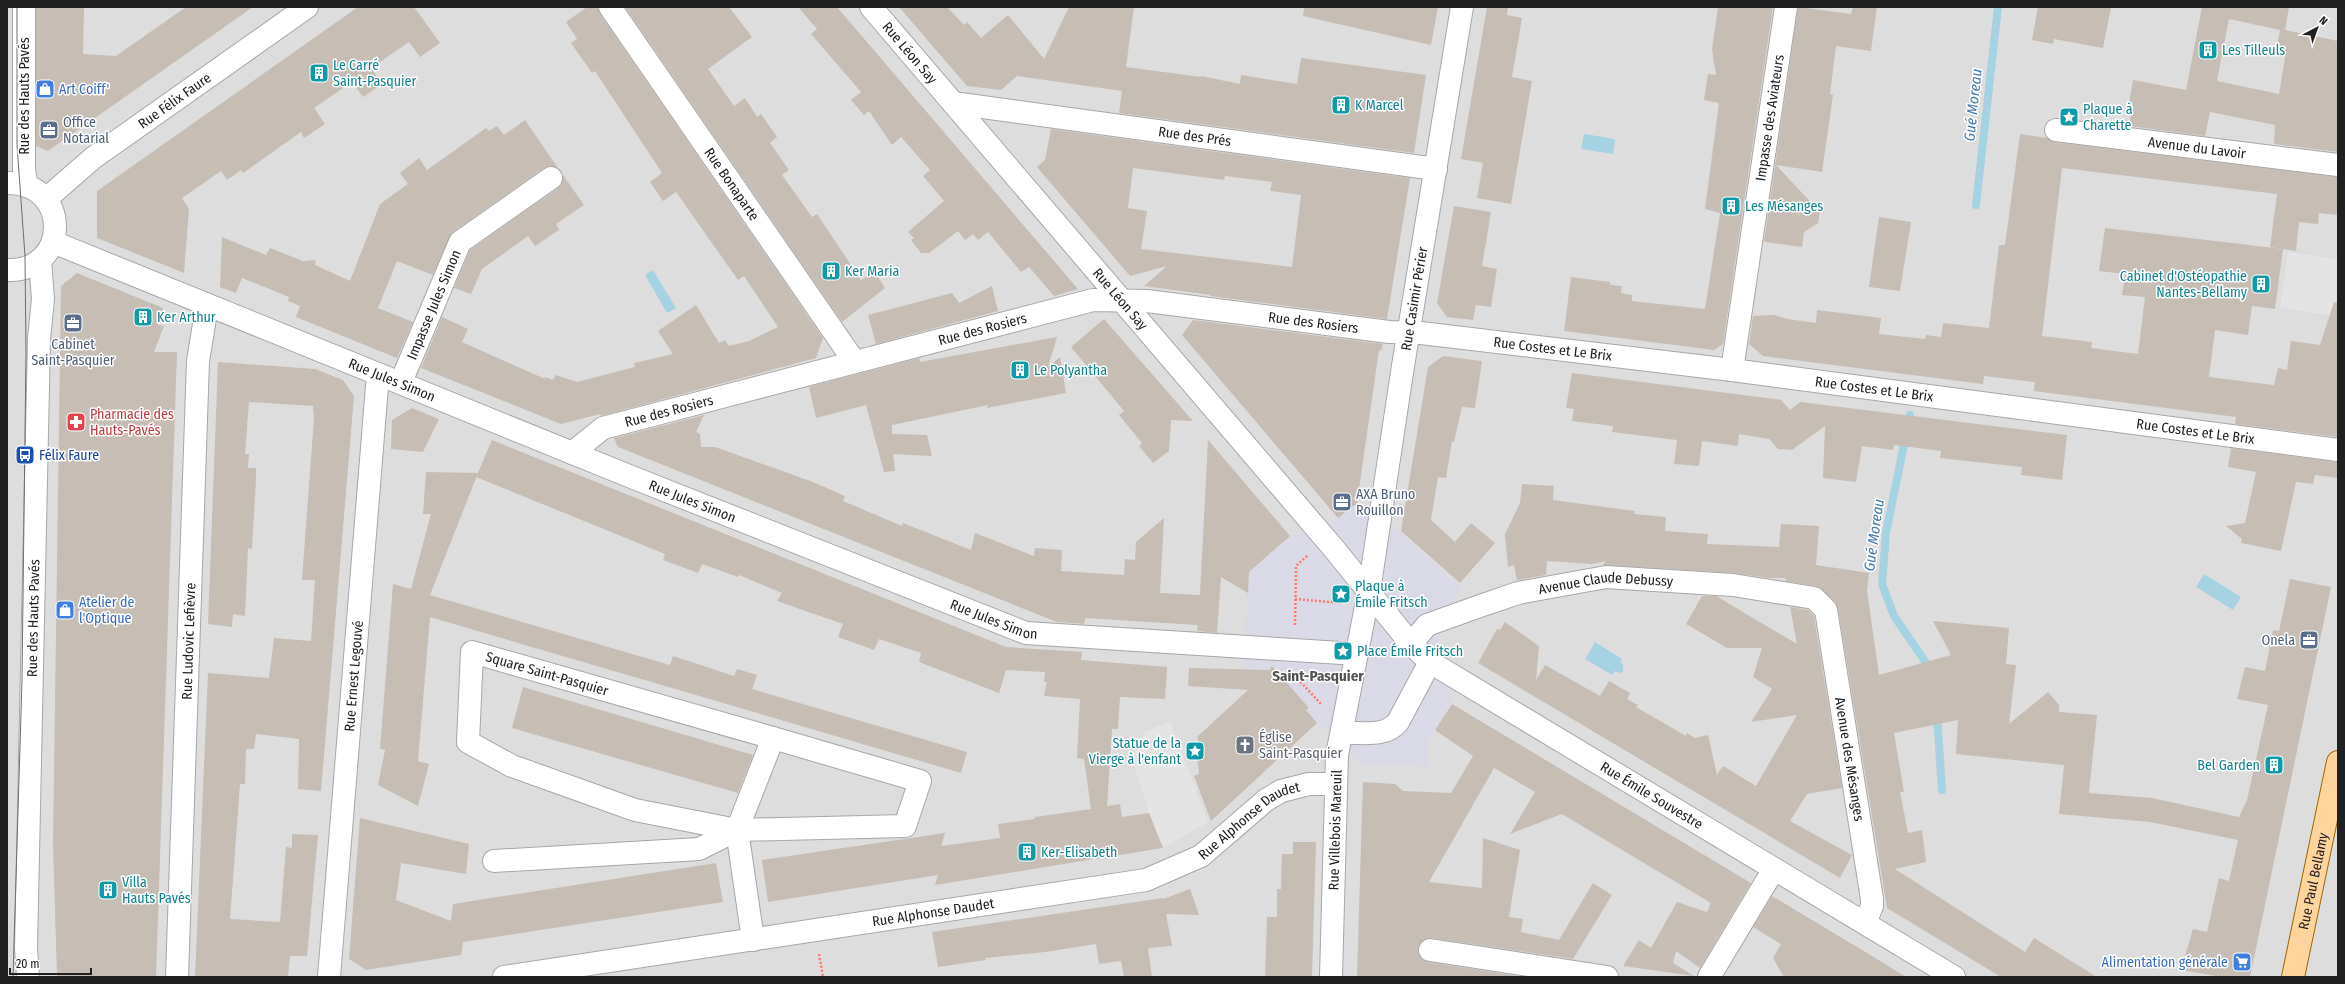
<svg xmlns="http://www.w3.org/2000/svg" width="2345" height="984" font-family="'Fira Sans Condensed',sans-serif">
<rect width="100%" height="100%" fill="#f1ede6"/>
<path fill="#dedddd" d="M7 7H2338V977H7Z"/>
<path fill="#e4e4e4" d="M2288 252 2338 259 2336 316 2280 308Z
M1170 721 1208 822 1163 848 1149 813 1131 756 1146 731Z"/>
<path fill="#dadae7" d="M1357 503 1399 532 1461 587 1437 633 1452 701 1427 742 1428 766 1364 765 1317 723 1306 710 1309 707 1285 681 1272 670 1243 669 1249 572 1290 536 1338 518Z"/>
<path fill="#a5d3e1" d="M1584 134 1615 139 1613 154 1581 149Z
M653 270 676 308 667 313 645 275Z
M2204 574 2241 597 2233 610 2196 587Z
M1595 642 1622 659 1620 662 1623 664V671L1620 673 1615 671 1612 675 1585 659Z"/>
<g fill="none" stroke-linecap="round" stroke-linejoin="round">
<path stroke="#a5d3e1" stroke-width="8" d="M1976 205 1998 7
M1910 415 1886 533 1882 584 1894 616 1931 670
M1937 715 1942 790"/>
</g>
<path fill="#c6bdb5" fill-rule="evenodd" d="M36 7H84L83 54 116 56 186 7H253L48 151 36 146Z
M358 7H414L440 43 420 57 409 42 371 68 382 84 363 97 352 82 314 108 325 124 304 138 301 132 243 173 241 170 227 180 221 171 182 198 189 209 184 273 97 238V191Z
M587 7H598L600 14 823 338 816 358 601 416 600 414 561 424 421 368 442 317 468 329 462 342 545 379V377L553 380 556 375 577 382 635 367 634 363 673 354 658 331 696 305 719 343 725 340 729 346 749 341 778 327 744 276 738 280 676 192 663 201 650 182 662 173 595 71 592 73 571 43 577 39 566 22Z
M625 7H729L752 37 708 69 734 106 745 98 757 117 761 114 777 137 770 143 789 170 782 175 812 217 817 214 861 280 875 272 885 288 842 322Z
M798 7H837L1078 289 1054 296 1029 267 1021 272 988 232 978 240 973 234 965 240 958 231 929 253H921L911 240 914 238 908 232 944 201 923 176 930 170 901 137 892 145 869 111 864 115 851 100 861 92 811 34 817 29Z
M899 7H947L964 25 967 22 981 38 1008 15 1044 59 1069 7H1134L1126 67 1201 77V76L1240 84 1241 75 1297 84 1301 58 1426 75 1414 153 1119 113 1122 91 1017 76 1001 90 967 86Z
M1304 7H1438L1431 45 1303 16Z
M1487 7H1508L1507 15 1522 18 1512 77 1532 81 1511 204 1477 198 1483 163 1461 159Z
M1718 7H1773L1723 344 1714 350 1564 331 1571 277 1610 282V285L1622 286 1621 293 1632 295V301L1705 309 1720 213 1705 209 1719 103 1704 100 1708 74 1716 75 1712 50Z
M1798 7 1851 14 1853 7H1877L1871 51 1836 46 1830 94 1833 95 1822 172 1776 165 1820 212 1818 223 1804 232 1802 247 1764 242Z
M2038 7H2111L2103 48 2054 39 2053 44 2032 40Z
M2202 7H2289L2285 30 2338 41V152L2274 144 2275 125 2210 112 2205 136 2129 126 2133 104 2129 103 2133 80 2186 90ZM2229 19 2280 30 2276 50 2286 52 2279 94 2217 81Z
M525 120 558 168 550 166 544 168 453 232 433 275 397 261 378 308 413 322 397 358 296 317 300 306 288 301 289 297 242 278 236 293 220 287 222 237 266 255 270 248 303 261 316 260 315 265 350 281 380 204 408 184 400 173 419 158 427 170 486 128 489 131 497 126 504 135Z
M1051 129 1410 178 1387 319 1210 296 1211 295 1144 286 1167 266 1130 276 1037 167 1045 160ZM1133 168 1224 180 1225 176 1272 182 1270 191 1301 195 1292 267 1141 249 1147 211 1128 208Z
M2020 134 2047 138 2054 142 2338 177V215L2319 213 2318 224 2299 222 2296 251 2270 247 2277 194 2062 168 2042 336 2092 342 2091 348 2138 354 2145 297 2122 295 2125 274 2099 271 2105 228 2283 249 2275 309 2252 306 2248 335 2215 330 2209 377 2274 385 2278 368 2287 370 2291 341 2320 345 2334 302 2338 303V437L2235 424 2236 417 2034 391 2035 382 1984 376 1983 384 1763 356 1749 344 1753 316 1774 315 1788 319 1816 323 1817 310 1881 318 1879 334 1925 339 1926 335 1941 337 1943 323 1989 328 1999 245H2005Z
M563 175 584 205 556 224 559 230 535 246 528 236 482 269 471 294 454 288 470 250 558 188 562 183Z
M1454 206 1491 212 1482 266 1497 269 1491 307 1476 305 1473 320 1447 317 1437 303Z
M1879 217 1911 222 1900 291 1869 287Z
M77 273 163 308 158 325 164 326 154 352H177L156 977H57L53 843 61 286Z
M992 286 998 311 876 344 868 315 952 293 959 303Z
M1104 319 1193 421 1171 420 1169 451 1153 463 1139 446 1142 443 1119 415 1124 411 1071 347Z
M1193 320 1383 344 1381 351 1379 350 1357 503 1338 518 1182 335Z
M1057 337 1048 367 1060 357 1066 393 987 408 988 405 892 425V434L927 435 932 456 893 454 895 471 884 472 866 405 816 418 809 387 919 358 920 362Z
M1443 356 1482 361 1475 408 1462 407 1454 442 1452 441 1446 478 1438 477 1431 520 1455 542 1471 523 1495 543 1460 583 1401 531 1428 367Z
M218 362 315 369 343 380 354 396 321 791 298 789 299 739 256 734 254 749H246L245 784H240L230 919 280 922 286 847 292 848V834L318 835 307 956H290L288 977H195L208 673 269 678 274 638 311 641 315 580H302L314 418 313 406 249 402 245 454H249L248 468H256V479L252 549 248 548 245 616 233 614 232 627 208 624Z
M1572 373 1781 400 1790 410 1800 402 2067 435 2062 480 2021 475 2022 467 1940 458 1941 451 1894 445 1893 450 1862 446 1856 482 1823 478 1825 426 1792 450 1778 449 1769 439 1739 434 1738 446 1702 441 1699 466 1674 464 1677 440 1612 432 1613 426 1572 421 1574 409 1566 408Z
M412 408 439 419 423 452 391 449 392 420Z
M704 415 696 432 700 434 701 447H715L813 482 845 496 843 501 902 526 903 523 971 550 975 533 1034 556 1035 548 1062 550 1061 571 1124 575 1125 559 1135 560 1136 542 1164 518 1160 593 1200 595 1208 440 1290 536 1249 572 1248 593 1221 577 1217 633 1197 631 1198 625 1132 621 1085 618 1084 624 1057 622 618 447 614 438Z
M492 440 1006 647 1082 652 1081 660 1167 667 1165 699 1120 697 1118 729H1112L1107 806 1120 804 1122 817 1149 813 1163 848 935 885 938 875 768 902 762 860 945 833 941 846 1000 838 998 824 1035 819V817L1091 809 1084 759 1077 758 1080 699 1044 696 1047 682H1044L1045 672 1006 670 999 693 919 662 921 653 879 639 874 650 838 637 843 624 777 601 782 593 739 575 738 577 702 564 698 573 663 560 665 554 476 477Z
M2231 448 2338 462V478L2315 475 2313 484 2296 482 2281 551 2241 543 2242 539 2226 526 2245 523 2256 472 2228 467Z
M426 472 478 473 430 595 670 665 673 656 734 676 737 669 757 675 752 689 967 752 961 773 430 617 418 761 429 764 418 806 378 785 385 750 380 749 393 584 411 589 431 514H423Z
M1522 484 1554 486 1553 500 1635 511 1634 514 1666 517 1665 531 1708 534 1707 544 1779 547 1781 524 1819 526 1816 565 1869 573 1867 591 1879 675 1951 655 1933 621 2009 628 2006 664 2016 665 2009 724 2048 692 2059 705V712L2097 715 2089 793 2152 798 2239 817 2247 800 2268 705 2237 699 2245 667 2265 671 2273 630 2279 631 2290 579 2331 587 2250 977H2222L2181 970 2193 929 2207 932 2219 878 2229 881 2238 840 2150 822 2059 814 2064 765 1956 754 1958 720 1894 733 1904 792H1900L1908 833 1922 830 1926 862 1895 869 2025 952 2034 938 2097 977H2001L1887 908 1838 608 1835 601 1816 586 1786 581 1785 578H1769L1734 573 1603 565 1606 561 1592 564 1547 561 1546 575 1517 580 1514 565 1508 567 1505 534 1520 503Z
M1702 596H1716L1797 644 1790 607 1808 610 1814 616 1842 788 1807 794 1790 821 1852 855 1840 878 1478 663 1497 629 1500 630 1505 622 1539 646 1536 680 1545 665 1600 696 1609 681 1630 693 1627 699 1638 705 1636 707 1686 736 1687 733 1695 738 1708 735 1717 775 1723 766 1756 786 1797 715 1751 722 1772 689 1753 677 1762 648H1727L1686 624Z
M1272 666 1309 708 1306 710 1317 723 1211 821 1194 776 1199 774 1196 748 1199 742 1197 737 1248 690 1188 686 1189 668 1269 670Z
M523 687 753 755 738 793 512 728Z
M1452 704 1751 883 1700 968 1676 951 1673 963 1694 976 1623 966 1639 940 1651 948 1677 902 1707 912 1711 903 1562 814 1510 834 1535 792 1494 768 1429 882 1482 888 1483 838 1520 850 1509 917 1523 919 1521 932 1559 940 1593 883 1612 895 1573 959 1431 938 1421 942 1418 949 1419 955 1428 962 1524 977 1357 976 1363 782 1395 784 1403 791 1451 793 1473 756 1435 730Z
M360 818 469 844 466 874 401 863 396 900 451 921 453 904 716 863 723 902 463 942 461 955 366 970 349 959Z
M1293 842H1316L1312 977H1265L1267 917H1277V889H1281L1282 854H1293Z
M1190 889 1199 915 1166 914 1172 946 1148 948 1152 977H1124L1121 961 1099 964 1096 944 1045 952 985 958 986 960 938 967 932 932 1163 898V899Z
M1772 896 1872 956 1906 977H1784L1773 958 1781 944 1753 927Z"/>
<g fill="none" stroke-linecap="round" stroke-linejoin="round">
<g stroke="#a7a7a7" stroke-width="24">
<g id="minor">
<path d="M24 7V171L27 186"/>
<path id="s1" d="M610 7 854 361"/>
<path id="s2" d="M871 7 1335 550 1411 644 1430 662 1954 977"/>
<path id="s3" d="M953 103 1436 169"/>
<path id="s4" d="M2056 130 2338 165"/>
<path d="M7 183C72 182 70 273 7 270"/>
<path id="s5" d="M46 199 93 158 307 7"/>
<path id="s6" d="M53 242 634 478 1026 633 1357 654"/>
<path id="s7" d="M1732 370 1786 7"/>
<path id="s8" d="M401 382 460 242 551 178"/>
<path id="s9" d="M572 453 603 428 1093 300 1147 301 1389 332 1421 333 1732 370 2338 450"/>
<path id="s10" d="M1411 644 1427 625 1480 606 1518 593 1606 577 1733 585 1814 598 1826 610 1872 899V906L1865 923"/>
<path d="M1342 733C1361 732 1385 738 1398 722L1430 662"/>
<path d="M737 830 773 738 472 652 468 742 512 766 635 810 737 830 753 940"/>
<path d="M494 861 699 849 737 830 905 826 920 781 773 738"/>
<path d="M1430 950 1607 977"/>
<path id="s11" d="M28 977 26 948 39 339 43 299 40 260"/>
<path id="s12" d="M177 977 198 361 207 306"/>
<path id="s13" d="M329 977 378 374"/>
<path id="s14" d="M504 977 1146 880 1201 856 1266 800 1281 791 1309 784H1335"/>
<path id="s15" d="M1331 977 1337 755 1369 591 1403 366 1462 7"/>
<path d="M1709 977 1774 869"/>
</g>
</g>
<g stroke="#9c6800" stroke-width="24">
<g id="major">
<path id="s16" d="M2293 977 2338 762"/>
</g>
</g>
<path stroke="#ff7869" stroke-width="2.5" stroke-dasharray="2 2" stroke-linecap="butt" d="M1295 599 1341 603
M1295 625 1296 566 1308 555
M1295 676 1321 704
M819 954 823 977"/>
<use href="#minor" stroke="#fff" stroke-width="22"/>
<use href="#major" stroke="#ffd49d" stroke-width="22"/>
<path stroke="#6e6e6e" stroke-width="1" d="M13 977 22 680 26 352 25 256 17 145V7"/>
</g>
<defs>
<g id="building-square" transform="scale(1)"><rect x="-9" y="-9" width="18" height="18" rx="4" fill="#0f9aa8" stroke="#fff"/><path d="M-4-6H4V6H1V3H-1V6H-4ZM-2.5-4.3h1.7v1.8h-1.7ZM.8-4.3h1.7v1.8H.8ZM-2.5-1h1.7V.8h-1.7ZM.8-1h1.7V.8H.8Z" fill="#fff"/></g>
<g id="shop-square" transform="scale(1)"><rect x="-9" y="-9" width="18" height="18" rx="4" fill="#3f7fe0" stroke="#fff"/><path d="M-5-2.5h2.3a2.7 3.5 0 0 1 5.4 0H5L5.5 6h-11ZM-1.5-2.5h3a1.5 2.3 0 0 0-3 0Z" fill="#fff"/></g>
<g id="sight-square" transform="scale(1)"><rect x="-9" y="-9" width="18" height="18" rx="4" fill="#0f9aa8" stroke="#fff"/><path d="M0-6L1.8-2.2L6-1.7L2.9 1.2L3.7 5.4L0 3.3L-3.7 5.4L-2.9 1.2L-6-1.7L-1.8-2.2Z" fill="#fff"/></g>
<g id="office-square" transform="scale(1)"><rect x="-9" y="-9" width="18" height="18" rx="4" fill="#5c6f8a" stroke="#fff"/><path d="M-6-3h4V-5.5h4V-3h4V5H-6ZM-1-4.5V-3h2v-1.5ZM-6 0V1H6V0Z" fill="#fff"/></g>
<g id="pharmacy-square" transform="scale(1)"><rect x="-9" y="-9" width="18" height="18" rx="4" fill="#e0444e" stroke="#fff"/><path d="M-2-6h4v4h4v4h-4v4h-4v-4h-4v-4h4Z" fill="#fff"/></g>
<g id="bus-square" transform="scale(1)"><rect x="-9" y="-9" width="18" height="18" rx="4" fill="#1a4fb4" stroke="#fff"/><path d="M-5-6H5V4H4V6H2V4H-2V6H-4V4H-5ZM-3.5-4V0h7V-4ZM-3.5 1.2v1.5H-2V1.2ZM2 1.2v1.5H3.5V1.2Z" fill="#fff"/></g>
<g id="church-square" transform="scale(1)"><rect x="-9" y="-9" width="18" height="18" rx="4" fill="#6b7280" stroke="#fff"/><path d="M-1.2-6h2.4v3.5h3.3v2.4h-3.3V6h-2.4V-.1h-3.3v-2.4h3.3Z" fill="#fff"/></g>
<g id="supermarket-square" transform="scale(1)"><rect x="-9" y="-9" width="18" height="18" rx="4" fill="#3f7fe0" stroke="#fff"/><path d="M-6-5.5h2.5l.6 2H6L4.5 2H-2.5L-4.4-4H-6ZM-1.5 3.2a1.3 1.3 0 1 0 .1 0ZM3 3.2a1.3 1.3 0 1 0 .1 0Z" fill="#fff"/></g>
</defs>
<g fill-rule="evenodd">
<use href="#building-square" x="2208" y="50"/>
<use href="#building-square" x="319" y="73"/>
<use href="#shop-square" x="45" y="89"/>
<use href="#building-square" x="1341" y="105"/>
<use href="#sight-square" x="2069" y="117"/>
<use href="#office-square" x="49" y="130"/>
<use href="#building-square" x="1731" y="206"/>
<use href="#building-square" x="831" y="271"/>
<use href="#building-square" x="2261" y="284"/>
<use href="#building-square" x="143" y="317"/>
<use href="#office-square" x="73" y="323"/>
<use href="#building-square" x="1020" y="370"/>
<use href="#pharmacy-square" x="76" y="422"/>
<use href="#bus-square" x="25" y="455"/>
<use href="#office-square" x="1342" y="502"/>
<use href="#sight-square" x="1341" y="594"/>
<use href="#shop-square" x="65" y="610"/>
<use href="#office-square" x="2309" y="640"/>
<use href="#sight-square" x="1343" y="651"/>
<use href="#church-square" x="1245" y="745"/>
<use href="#sight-square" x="1195" y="751"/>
<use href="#building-square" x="2274" y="765"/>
<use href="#building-square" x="1027" y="852"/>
<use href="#building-square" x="108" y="890"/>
<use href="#supermarket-square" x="2242" y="962"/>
</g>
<g text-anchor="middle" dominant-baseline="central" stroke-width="3" stroke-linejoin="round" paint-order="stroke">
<g font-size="14" fill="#0d838f" stroke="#fff" text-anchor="start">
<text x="2222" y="50">Les Tilleuls</text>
<text x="333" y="65">Le Carré<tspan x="333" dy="16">Saint-Pasquier</tspan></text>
<text x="1355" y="105">K Marcel</text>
<text x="2083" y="109">Plaque à<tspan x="2083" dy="16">Charette</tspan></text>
<text x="1745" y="206">Les Mésanges</text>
<text x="845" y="271">Ker Maria</text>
<text x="2247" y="276" text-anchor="end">Cabinet d'Ostéopathie<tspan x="2247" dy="16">Nantes-Bellamy</tspan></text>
<text x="157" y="317">Ker Arthur</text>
<text x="1034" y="370">Le Polyantha</text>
<text x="1355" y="586">Plaque à<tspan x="1355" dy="16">Émile Fritsch</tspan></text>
<text x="1357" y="651">Place Émile Fritsch</text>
<text x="1181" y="743" text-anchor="end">Statue de la<tspan x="1181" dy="16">Vierge à l'enfant</tspan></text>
<text x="2260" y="765" text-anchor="end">Bel Garden</text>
<text x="1041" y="852">Ker-Elisabeth</text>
<text x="122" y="882">Villa<tspan x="122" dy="16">Hauts Pavés</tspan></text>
</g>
<g font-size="14" fill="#202020" stroke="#fff">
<text stroke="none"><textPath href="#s2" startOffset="60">Rue Léon Say</textPath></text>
<text transform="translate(24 96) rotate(-90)">Rue des Hauts Pavés</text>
<text stroke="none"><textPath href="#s5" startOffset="162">Rue Félix Faure</textPath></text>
<text stroke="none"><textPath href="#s7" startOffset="255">Impasse des Aviateurs</textPath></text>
<text stroke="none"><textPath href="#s3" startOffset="244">Rue des Prés</textPath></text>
<text stroke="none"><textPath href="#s4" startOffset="142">Avenue du Lavoir</textPath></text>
<text stroke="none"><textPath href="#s1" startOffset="215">Rue Bonaparte</textPath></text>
<text stroke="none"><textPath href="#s2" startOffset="384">Rue Léon Say</textPath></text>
<text stroke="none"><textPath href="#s15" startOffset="685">Rue Casimir Périer</textPath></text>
<text stroke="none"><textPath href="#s8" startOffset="84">Impasse Jules Simon</textPath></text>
<text stroke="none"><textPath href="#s9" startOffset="768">Rue des Rosiers</textPath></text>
<text stroke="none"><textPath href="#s9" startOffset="432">Rue des Rosiers</textPath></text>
<text stroke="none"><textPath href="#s9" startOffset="1009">Rue Costes et Le Brix</textPath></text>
<text stroke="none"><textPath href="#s6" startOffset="366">Rue Jules Simon</textPath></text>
<text stroke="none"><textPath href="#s9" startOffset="1333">Rue Costes et Le Brix</textPath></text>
<text stroke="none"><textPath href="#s9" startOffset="108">Rue des Rosiers</textPath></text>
<text stroke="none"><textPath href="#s9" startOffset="1657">Rue Costes et Le Brix</textPath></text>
<text stroke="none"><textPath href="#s6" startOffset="690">Rue Jules Simon</textPath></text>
<text stroke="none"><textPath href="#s10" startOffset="210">Avenue Claude Debussy</textPath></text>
<text stroke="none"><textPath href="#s11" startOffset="359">Rue des Hauts Pavés</textPath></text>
<text stroke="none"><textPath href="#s6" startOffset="1014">Rue Jules Simon</textPath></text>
<text stroke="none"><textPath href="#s12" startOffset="336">Rue Ludovic Lefièvre</textPath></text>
<text transform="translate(547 674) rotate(16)">Square Saint-Pasquier</text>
<text stroke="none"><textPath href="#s13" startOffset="302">Rue Ernest Legouvé</textPath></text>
<text stroke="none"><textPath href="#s10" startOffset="588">Avenue des Mésanges</textPath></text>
<text stroke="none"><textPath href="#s2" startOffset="1120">Rue Émile Souvestre</textPath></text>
<text stroke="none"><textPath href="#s14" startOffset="770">Rue Alphonse Daudet</textPath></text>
<text stroke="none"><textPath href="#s15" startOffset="147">Rue Villebois Mareuil</textPath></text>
<text stroke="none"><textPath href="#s16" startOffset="98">Rue Paul Bellamy</textPath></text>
<text stroke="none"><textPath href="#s14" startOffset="434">Rue Alphonse Daudet</textPath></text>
</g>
<g font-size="14" fill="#366cbe" stroke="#fff" text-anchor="start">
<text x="59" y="89">Art Coiff'</text>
<text x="79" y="602">Atelier de<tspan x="79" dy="16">l'Optique</tspan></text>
<text x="2228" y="962" text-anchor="end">Alimentation générale</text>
</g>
<g font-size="14" fill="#4e5e75" stroke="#fff" text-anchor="start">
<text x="63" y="122">Office<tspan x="63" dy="16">Notarial</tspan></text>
<text x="73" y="344" text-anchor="middle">Cabinet<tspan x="73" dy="16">Saint-Pasquier</tspan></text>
<text x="1356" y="494">AXA Bruno<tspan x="1356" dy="16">Rouillon</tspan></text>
<text x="2295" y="640" text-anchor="end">Onela</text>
</g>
<g font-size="14" fill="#be3a42" stroke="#fff" text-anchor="start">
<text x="90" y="414">Pharmacie des<tspan x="90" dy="16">Hauts-Pavés</tspan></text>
</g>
<g font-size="14" fill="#164399" stroke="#fff" text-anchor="start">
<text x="39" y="455">Félix Faure</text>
</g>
<g font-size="14" fill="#5b616d" stroke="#fff" text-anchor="start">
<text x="1259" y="737">Église<tspan x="1259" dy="16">Saint-Pasquier</tspan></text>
</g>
<g font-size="15" font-style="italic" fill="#437aae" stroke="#fff">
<text transform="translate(1973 105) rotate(-84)">Gué Moreau</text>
<text transform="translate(1874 535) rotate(-82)">Gué Moreau</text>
</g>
<g font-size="15" font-weight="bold" fill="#535353" stroke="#fff">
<text x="1318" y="676">Saint-Pasquier</text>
</g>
</g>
<rect width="2345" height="984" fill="none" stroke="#202020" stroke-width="16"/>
<g transform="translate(2317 28) rotate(41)" stroke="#ffffff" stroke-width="3" paint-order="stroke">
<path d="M0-3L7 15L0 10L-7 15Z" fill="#202020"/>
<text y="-6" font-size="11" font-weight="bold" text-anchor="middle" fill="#202020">N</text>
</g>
<path d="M10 968v6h81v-6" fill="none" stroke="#202020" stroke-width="2"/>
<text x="16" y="968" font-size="12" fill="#202020" stroke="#ffffff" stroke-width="3" paint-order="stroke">20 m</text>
</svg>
